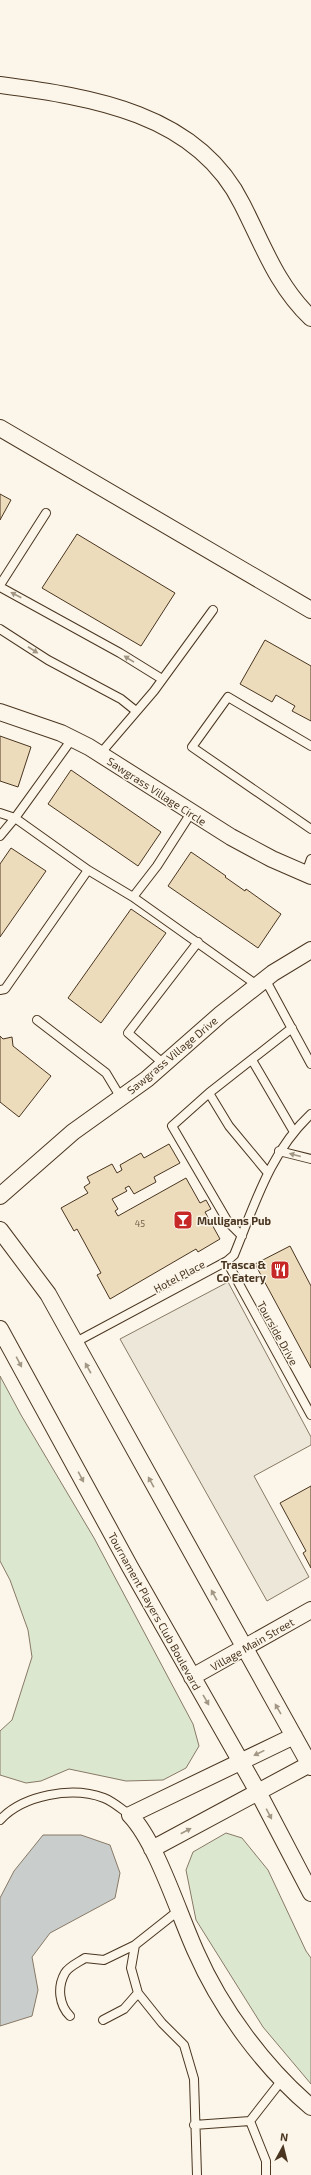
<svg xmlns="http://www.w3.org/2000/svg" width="311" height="2175" font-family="'Exo 2',sans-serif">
<rect width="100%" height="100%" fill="#fbf6e9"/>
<path fill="#dce7d0" stroke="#887966" d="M0 1376 21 1415 94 1538 193 1724 199 1746 186 1768 163 1780 126 1781 69 1769 41 1781 26 1783 0 1775V1731L12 1720 32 1657 28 1630 10 1580 0 1561Z
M226 1833 242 1838 268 1870 306 1951 311 1958V2084L263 2027 196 1920 186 1870 193 1852Z"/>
<path fill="#ede7d9" stroke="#887966" d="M228 1282 311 1437V1445L254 1476 309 1577 267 1601 120 1339Z"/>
<path fill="#c9cecd" stroke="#887966" d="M43 1835H81L110 1845 120 1873 115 1898 50 1933 32 1957 38 1990 32 2016 0 2026V1898L14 1871Z"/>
<path fill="#ecdcbc" stroke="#4a3520" d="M0 494 11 500 0 520Z
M77 534 175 593 141 646 42 588Z
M265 640 311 666V721L292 711 295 706 276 695 272 702 240 684Z
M0 736 31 747 18 787 0 781Z
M71 770 161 832 138 866 48 804Z
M11 848 46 871 0 937V864Z
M191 852 226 876 225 877 245 891 246 889 281 914 258 948 168 886Z
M131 909 166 933 101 1023 68 998Z
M0 1036 3 1039 12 1037 13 1046 51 1076 19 1117 0 1102Z
M169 1144 180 1163 154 1177 156 1182 134 1194 129 1186 125 1188 127 1191 112 1199 118 1209 115 1211 118 1216 186 1178 200 1203 206 1200 211 1209 205 1212 220 1239 198 1252 196 1249 110 1299 97 1275 101 1273 77 1229 74 1231 61 1208 88 1193 84 1187 90 1183 87 1177 112 1164 117 1173 122 1170 120 1165 141 1153 144 1158Z
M290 1246 311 1286V1368L255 1264Z
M311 1486V1568L303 1553 306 1551 280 1503Z"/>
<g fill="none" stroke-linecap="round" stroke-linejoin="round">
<g stroke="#4a3520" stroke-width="10">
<path id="service" d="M0 585 46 513
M0 587 120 653 162 679
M0 629 48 660 121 699 136 711
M311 746 228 697 192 747 311 829
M100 754 154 691 213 610
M0 813 15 818 72 739
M0 836 15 818 88 870 133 897 157 866 191 813
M306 873 311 859
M133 897 257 985
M265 979 311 1064
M0 990 5 989 88 870
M37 1020 106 1073 121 1098
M252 1060 294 1132
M164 1064 128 1033 198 942
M209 1093 292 1028
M279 1151 311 1159
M242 1236 228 1222 172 1126 209 1093 229 1126 268 1173
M227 1262 311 1415
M74 1343 227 1261 234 1255C255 1204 270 1152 311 1114
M0 1820C23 1795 72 1786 104 1798 114 1802 121 1809 130 1815
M178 1911 135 1945 131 1968 138 1993 162 2023 184 2045 194 2079 197 2175
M70 2016C59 2005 57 1987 65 1973 68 1967 79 1962 85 1958L104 1960 135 1945
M103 2020 124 2009 138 1993
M194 2125 250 2121
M266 2175V2161L250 2121 282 2080"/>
</g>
<g stroke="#4a3520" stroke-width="18">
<path id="minor" d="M0 85C91 97 197 113 242 204 263 245 277 286 311 318
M0 428 311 610
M0 712 61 733 89 747 231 837 272 859 311 876
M0 1196 73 1132 147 1079 221 1014 273 973 311 950
M0 1230 48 1294 311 1767
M0 1329 130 1567 258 1792 311 1893
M192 1677 311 1610
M294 1736 130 1815C157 1843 179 1915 196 1952 221 2009 264 2067 311 2107
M152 1849 310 1764"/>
</g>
<use href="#service" stroke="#fbf6e9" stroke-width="8"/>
<use href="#minor" stroke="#fbf6e9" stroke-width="16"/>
</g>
<defs><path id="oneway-solid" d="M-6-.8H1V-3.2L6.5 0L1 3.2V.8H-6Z"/></defs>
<g fill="#a29684">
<use href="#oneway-solid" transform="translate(16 595) rotate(-153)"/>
<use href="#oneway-solid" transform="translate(33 650) rotate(33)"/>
<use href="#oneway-solid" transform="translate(129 659) rotate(-148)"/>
<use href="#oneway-solid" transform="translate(295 1155) rotate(-165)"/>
<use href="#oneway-solid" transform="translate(19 1362) rotate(62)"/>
<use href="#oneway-solid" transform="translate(88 1368) rotate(-119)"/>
<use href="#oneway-solid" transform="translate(81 1477) rotate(62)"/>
<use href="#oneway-solid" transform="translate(151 1482) rotate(-119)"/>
<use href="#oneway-solid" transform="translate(214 1595) rotate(-119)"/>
<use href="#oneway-solid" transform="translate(206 1700) rotate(60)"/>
<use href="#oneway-solid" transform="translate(278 1709) rotate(-120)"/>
<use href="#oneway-solid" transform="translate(259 1753) rotate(154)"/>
<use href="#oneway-solid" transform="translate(269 1814) rotate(62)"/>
<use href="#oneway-solid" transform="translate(186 1831) rotate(-28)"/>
</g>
<defs>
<g id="bar-square" transform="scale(1)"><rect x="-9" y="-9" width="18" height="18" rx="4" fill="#c62828" stroke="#fbf6e9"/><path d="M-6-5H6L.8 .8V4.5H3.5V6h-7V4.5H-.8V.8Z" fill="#fff"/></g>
<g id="restaurant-square" transform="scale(1)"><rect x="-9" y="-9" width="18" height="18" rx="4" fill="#c62828" stroke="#fbf6e9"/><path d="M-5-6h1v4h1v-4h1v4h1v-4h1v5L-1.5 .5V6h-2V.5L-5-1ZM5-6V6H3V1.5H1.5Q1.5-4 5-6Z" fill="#fff"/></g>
</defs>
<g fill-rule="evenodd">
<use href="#bar-square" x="183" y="1220"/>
<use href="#restaurant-square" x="280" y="1270"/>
</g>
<g text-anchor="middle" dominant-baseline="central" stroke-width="3" stroke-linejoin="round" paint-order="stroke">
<g font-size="9" fill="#725f47">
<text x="140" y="1223">45</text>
</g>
<g font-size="11" fill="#4a3520" stroke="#fbf6e9">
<text transform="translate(157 791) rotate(33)">Sawgrass Village Circle</text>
<text transform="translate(172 1055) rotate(-40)">Sawgrass Village Drive</text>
<text transform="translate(179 1276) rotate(-28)">Hotel Place</text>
<text transform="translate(278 1333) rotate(61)">Tourside Drive</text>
<text transform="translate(155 1611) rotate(61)">Tournament Players Club Boulevard</text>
<text transform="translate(252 1644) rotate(-30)">Village Main Street</text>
</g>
<g font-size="11" font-weight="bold" fill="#4a3520" stroke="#fbf6e9" text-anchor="start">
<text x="197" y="1220">Mulligans Pub</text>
<text x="266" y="1264" text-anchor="end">Trasca &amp;<tspan x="266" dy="13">Co Eatery</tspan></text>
</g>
</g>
<g transform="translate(283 2147) rotate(7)" stroke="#fbf6e9" stroke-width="3" paint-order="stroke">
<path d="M0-3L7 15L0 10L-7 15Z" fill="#4a3520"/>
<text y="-6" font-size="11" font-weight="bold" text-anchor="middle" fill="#4a3520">N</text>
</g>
</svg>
